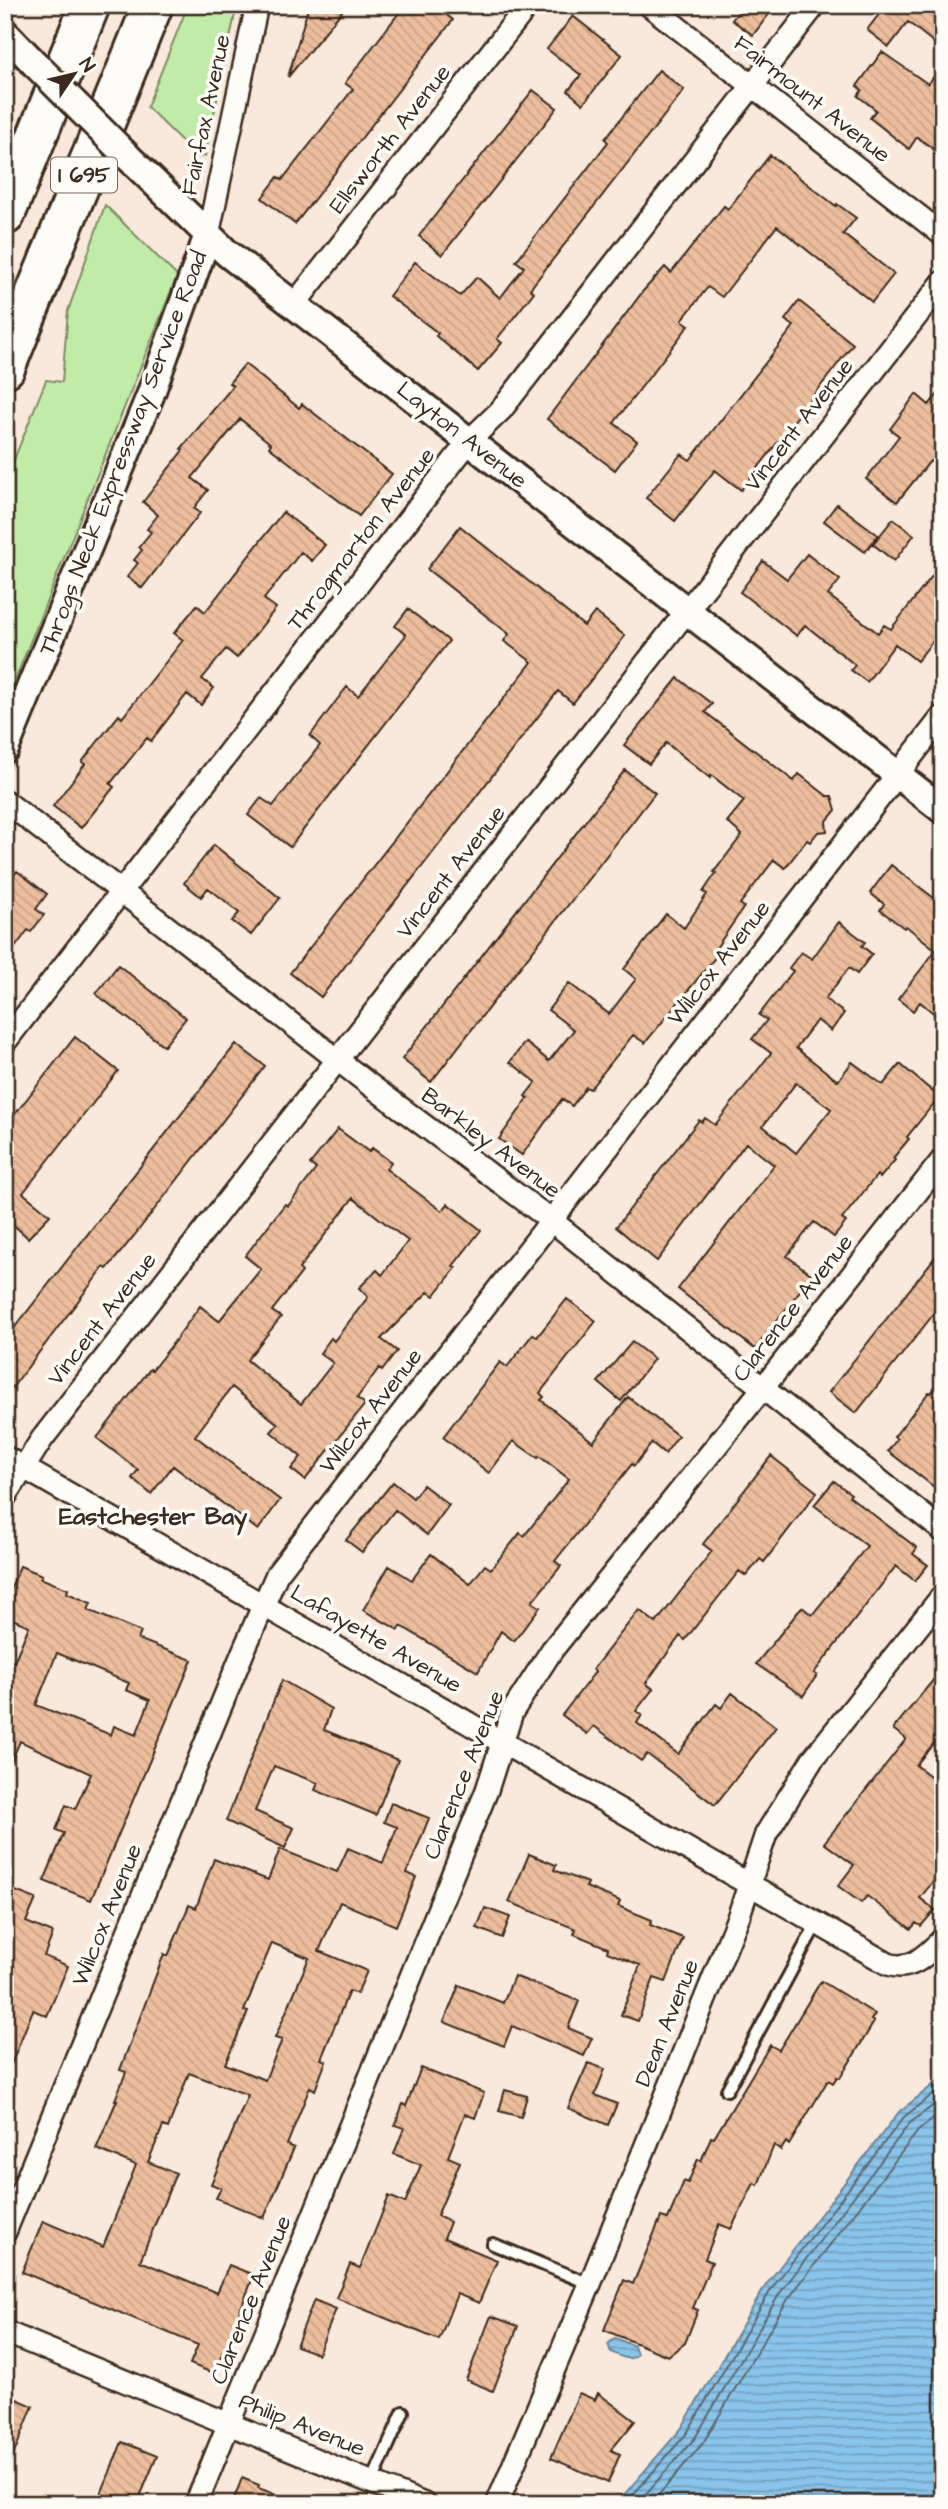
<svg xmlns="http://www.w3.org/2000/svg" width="948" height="2509" font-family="'Architects Daughter',sans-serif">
<defs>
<pattern id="water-rules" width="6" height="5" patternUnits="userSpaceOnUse" patternTransform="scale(1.75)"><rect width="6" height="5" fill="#8ac4ea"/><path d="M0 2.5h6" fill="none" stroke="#729fbd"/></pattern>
<pattern id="building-back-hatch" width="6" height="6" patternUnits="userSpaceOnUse" patternTransform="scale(1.75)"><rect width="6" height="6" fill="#edbe9d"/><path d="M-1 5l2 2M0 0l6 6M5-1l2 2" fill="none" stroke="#cca387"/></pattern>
</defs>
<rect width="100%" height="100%" fill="#f8e9dc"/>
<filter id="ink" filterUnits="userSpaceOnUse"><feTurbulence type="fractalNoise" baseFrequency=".0143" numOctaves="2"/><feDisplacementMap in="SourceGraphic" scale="14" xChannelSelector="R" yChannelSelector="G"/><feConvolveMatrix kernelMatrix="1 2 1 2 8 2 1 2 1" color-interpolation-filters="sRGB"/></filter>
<g filter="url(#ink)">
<path fill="#c1eca8" stroke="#7e8b63" stroke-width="2" d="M188 5H237L205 156 198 157 147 107Z
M105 205 177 276 5 705V482L46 380 62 382 68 311Z"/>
<path fill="url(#water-rules)" stroke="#6a8698" stroke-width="2" d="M943 2077V2504H616L681 2429 766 2285 899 2112Z
M615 2338 634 2346 637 2354C630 2363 620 2356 611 2352L608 2344Z"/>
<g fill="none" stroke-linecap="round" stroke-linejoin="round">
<path stroke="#5b6870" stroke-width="2" d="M625 2504 687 2433 772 2288 904 2117 943 2086
M637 2504 695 2438 780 2293 910 2123 943 2098
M651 2504 703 2443 788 2299 918 2131 943 2111"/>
</g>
<path fill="url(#building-back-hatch)" stroke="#3b2a1e" stroke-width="2" fill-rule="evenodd" d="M309 5H347L288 77Z
M405 5H434L453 20 295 224 262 198 278 177 282 180 353 89 345 83Z
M744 5H776L753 35 732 20Z
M886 5H931L943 15V50L908 22 889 47 867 30Z
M573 16 622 55 583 104 568 91 581 75 547 49Z
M882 52 928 84 943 65V156L917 137 909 149 870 118 876 110 858 96 862 90 857 86Z
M659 70 684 90 530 289 534 292 497 339 502 343 478 371 436 336 438 333 389 296 415 262 460 296 477 277 500 298 524 267 516 261 608 142 605 139Z
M533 90 557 108 442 255 419 236Z
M770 155 836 206 837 204 856 218 843 234 894 274 872 302 777 226 722 297 708 287 682 320 689 325 614 423 637 441 615 470 547 419 644 290 665 267 671 273 724 206 728 209Z
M799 301 853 344 741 490 715 470 675 521 646 498 681 454 690 460 794 326 785 320Z
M245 364 299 408 302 404 392 474 359 516 269 447 271 444 240 419 192 478 208 490 194 508 200 513 142 588 127 577 138 563 134 560 142 550 139 547 151 532 147 529 158 515 143 502 183 450 181 449 233 386 229 383Z
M943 388V448L932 462 930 461 897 502 866 479 899 436 890 429 916 394 929 405Z
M837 504 878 535 865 552 824 521Z
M283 512 325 545 312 561 301 552 264 599 276 608 237 658 226 649 202 679 214 688 201 705 187 694 151 741 147 738 135 753 110 784 114 787 81 828 53 806 85 764 82 762 106 731 119 715 122 718 183 640 174 633 197 605 205 612Z
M893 519 914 535 894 561 873 544Z
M460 526 584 626 595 612 625 636 573 703 558 691 321 997 290 973 532 662 504 641 509 634 427 569Z
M807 554 840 580 828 595 878 633 884 625 891 629 943 562V628L917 661 895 644 867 682 851 670 855 665 805 625 797 636 740 592 763 561 787 579Z
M408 609 449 641 290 847 248 815 261 798 273 806 320 745 310 736 336 701 347 687 358 696 406 635 395 626Z
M678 678 712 704 705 712 794 781 799 774 827 796H832L836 810 826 822 827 831 818 832 810 842 807 840 785 868 774 860 740 904 744 907 714 951 718 954 645 1043 633 1035 590 1089 586 1087 572 1106 562 1099 522 1155 499 1139 528 1098 525 1096 536 1082 510 1062 525 1042 549 1061 574 1030 548 1010 569 983 609 1014 636 979 624 969 666 914 684 928 707 894 703 892 716 873 714 872 742 835 727 822 744 801 711 775 710 778 666 743 649 764 624 745Z
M625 770 655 793 431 1082 402 1059Z
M214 845 280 898 251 935 232 921 239 913 224 900 208 888 201 897 184 883Z
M891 865 943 905V1021L920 1002 913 1011 898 999 936 950 906 926 904 928 880 910 884 904 870 893Z
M17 871 47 894 36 909 44 915 31 932 28 930 5 961V887Z
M839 922 865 942 862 946 872 954 857 974 849 968 825 999 844 1013 831 1031 817 1020 796 1048 838 1081 852 1062 883 1085 900 1064 939 1097 907 1137 909 1139 893 1158 895 1160 880 1178 877 1175 842 1219 846 1222 834 1237 814 1222 787 1256 812 1275 755 1349 678 1289 774 1165 746 1143 657 1261 616 1227 699 1120 702 1122 705 1118 715 1125 771 1053 752 1039 767 1020 759 1015 793 971 789 968 801 952 812 959ZM796 1083 831 1109 796 1153 763 1126Z
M118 965 186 1018 164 1046 96 994Z
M75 1037 118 1071 23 1193 50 1215 28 1238 5 1217V1127Z
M236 1044 265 1066 134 1236 107 1269 104 1267 5 1397V1340Z
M338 1129 369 1152 372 1148 391 1162 386 1169 442 1211 448 1204 481 1230 453 1266 456 1268 434 1296 428 1292 381 1339 397 1351 382 1371 379 1368 357 1398 365 1404 305 1480 291 1469 301 1457 271 1432 278 1424 232 1387 195 1436 280 1500 258 1530 173 1466 151 1494 132 1478 138 1470 97 1438 150 1369 152 1370 171 1346 200 1306 219 1321 261 1269 245 1256 285 1204 288 1206 316 1169 310 1164ZM353 1198 408 1241 382 1275 377 1270 359 1288 368 1297 334 1341 331 1338 320 1353 333 1363 301 1404 247 1360 281 1317 272 1311 302 1272 299 1269Z
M943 1247V1302L856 1413 829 1392Z
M567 1299 596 1321 540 1393 544 1397 541 1400 593 1442 628 1397 678 1436 665 1454 652 1443 634 1466 632 1464 555 1561 561 1566 532 1602 540 1607 514 1641 501 1631 478 1672 401 1626 399 1630 363 1610 389 1566 412 1580 431 1554 470 1584 485 1565 491 1569 520 1533 524 1536 569 1479 539 1456 538 1458 513 1441 489 1473 443 1437 500 1362 507 1367 533 1334 537 1337Z
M632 1342 654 1359 621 1401 598 1382Z
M943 1379V1494L888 1451 897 1439 894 1437 929 1392 931 1393Z
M771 1456 817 1492 764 1562 760 1559 746 1576 739 1571 685 1640 680 1636 646 1683 653 1689 636 1711 642 1715 637 1723 678 1754 716 1704 721 1708 732 1693 776 1727 715 1805 647 1754 641 1761 594 1726 587 1734 562 1715 595 1672 593 1669 639 1610 656 1623 712 1551 703 1544Z
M834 1481 851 1494 849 1496 917 1548 913 1554 928 1565 915 1581 896 1566 814 1673 817 1675 803 1696 756 1664 802 1607 812 1615 867 1546 814 1505Z
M393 1482 413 1498 423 1485 449 1505 427 1535 395 1510 362 1552 346 1540Z
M20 1566 42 1575 40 1578 68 1589 67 1593 91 1603 88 1610 141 1632 138 1639 192 1660 91 1900 44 1881 64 1833 56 1830 66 1805 75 1809 91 1774 20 1741 5 1776V1659L14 1662 29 1626 5 1616V1603ZM57 1653 129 1683 126 1690 150 1700 136 1735 114 1726 111 1735 36 1705Z
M943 1668V1732L916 1765 943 1786V1869L920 1898 935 1910 921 1926 916 1923 911 1929 867 1896 861 1903 838 1886 854 1865 824 1843 906 1739 893 1729Z
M282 1680 331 1709 324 1730 398 1760 376 1815 315 1790 318 1783 274 1766 255 1811 294 1828 285 1848 226 1821Z
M391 1803 429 1818 407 1873 416 1877 396 1926 340 1902 319 1951 367 1971 357 1994 349 1991 321 2059 326 2061 315 2090 310 2087 287 2145 294 2148 264 2218 216 2198 221 2188 211 2184 248 2095 189 2073 168 2128 163 2126 148 2162 176 2173 140 2261 217 2293 229 2265 254 2275 215 2374 190 2364 198 2345 22 2272 43 2221 103 2247 136 2165 96 2149 117 2100H115L126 2072 120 2070 164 1954 168 1956 189 1905 196 1908 214 1859 268 1880 280 1849 337 1872 348 1848 383 1863 397 1827 384 1822ZM272 1943 309 1958 275 2038 282 2040 265 2080 225 2064 248 2012 244 2011Z
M529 1854 556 1865 554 1870 588 1883 586 1887 620 1901 618 1906 652 1920 650 1925 683 1938 666 1982 654 1978 638 2021 621 2015 640 1965 607 1952 608 1948 574 1934 576 1929 509 1902Z
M5 1887 36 1899 26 1922 53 1933 44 1956 68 1966 47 2016 33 2010 6 2077Z
M485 1908 510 1917 502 1938 477 1928Z
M514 1976 579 2001 568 2028 592 2038 584 2056 512 2026 504 2046 444 2022 459 1985 503 2003Z
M821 1981 875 2014 871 2020 874 2022 840 2078 837 2077 833 2083 828 2080 789 2145 786 2142 781 2150 774 2145 758 2185 754 2183 731 2229 719 2224 705 2259 712 2262 693 2308 698 2310 685 2343 668 2356 604 2330 624 2280 633 2284 661 2217 668 2219 684 2181 688 2183 698 2159 701 2161 711 2137 714 2138 770 2045 779 2050Z
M588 2063 605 2069 595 2095 617 2104 608 2125 568 2108Z
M421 2068 484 2093 475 2118 465 2114 448 2157 460 2162 437 2216 450 2222 444 2238 497 2260 479 2303 457 2294 439 2340 336 2298 350 2264 360 2268 389 2196 405 2203 421 2165 394 2154 404 2128 395 2125 403 2104 406 2106Z
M505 2090 527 2096 521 2117 499 2111Z
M314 2300 336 2309 318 2354 296 2346Z
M491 2316 518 2326 493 2391 466 2380Z
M579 2393 595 2400 598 2393 635 2421 611 2450 620 2454 608 2483 551 2458Z
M5 2394 33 2406 6 2473 5 2472Z
M122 2442 157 2456 137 2504H97Z
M242 2478 259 2485 258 2488 295 2501 294 2504H232Z"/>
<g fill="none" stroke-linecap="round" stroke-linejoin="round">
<g stroke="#3b2a1e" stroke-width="16">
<path id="service" d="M727 2090 817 1923
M493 2244 590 2284
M372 2482 403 2412"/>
</g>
<g stroke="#3b2a1e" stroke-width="26">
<path id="minor" d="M649 5 943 235
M208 235 257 5
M294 305 528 5
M5 801 370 1085 552 1221 943 1531
M5 1042 469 441 501 410 815 5
M5 1457 888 1964C912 1972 927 1954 943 1939
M5 1497 42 1439 943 282
M5 2232 243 1652 277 1574 943 716
M5 2332 424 2504
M196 2504 487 1790 512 1712 552 1650 763 1388 943 1159
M497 2504 590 2284 739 1915 766 1834 812 1760 943 1595"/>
</g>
<g stroke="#3b2a1e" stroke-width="32">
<path id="tertiary" d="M5 33 35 64
M126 155 227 253 943 810
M5 749 150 396 208 235"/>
</g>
<g stroke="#3b2a1e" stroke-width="44">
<path id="motorway" d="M5 215 90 5
M5 368 153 5"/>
</g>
<use href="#service" stroke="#fdfcf7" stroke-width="10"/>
<use href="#minor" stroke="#fdfcf7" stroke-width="21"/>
<use href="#tertiary" stroke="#fdfcf7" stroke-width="26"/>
<use href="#motorway" stroke="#fdfcf7" stroke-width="38"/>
<g stroke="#3b2a1e" stroke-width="32" stroke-linecap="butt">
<path id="tertiary-bridge" d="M35 64 126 155"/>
</g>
<use href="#tertiary-bridge" stroke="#fdfcf7" stroke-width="26"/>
</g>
</g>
<g text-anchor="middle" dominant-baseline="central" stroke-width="7" stroke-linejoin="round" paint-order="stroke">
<rect fill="#fdfcf7" stroke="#75695f" stroke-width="2" x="51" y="157.5" width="66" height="35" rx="5"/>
<g font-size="21" font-weight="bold" fill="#3b2a1e">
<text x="84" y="175">I 695</text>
</g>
<g font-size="23" fill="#3b2a1e" stroke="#fdfcf7">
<text transform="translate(812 99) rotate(38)">Fairmount Avenue</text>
<text transform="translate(206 115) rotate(-78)">Fairfax Avenue</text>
<text transform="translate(390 139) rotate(-52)">Ellsworth Avenue</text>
<text transform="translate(799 425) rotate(-52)">Vincent Avenue</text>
<text transform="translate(462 435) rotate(38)">Layton Avenue</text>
<text transform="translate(123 453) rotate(-69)">Throgs Neck Expressway Service Road</text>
<text transform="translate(361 539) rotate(-52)">Throgmorton Avenue</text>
<text transform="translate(451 872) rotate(-52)">Vincent Avenue</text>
<text transform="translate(719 963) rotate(-52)">Wilcox Avenue</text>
<text transform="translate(491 1143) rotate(37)">Barkley Avenue</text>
<text transform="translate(793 1308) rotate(-52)">Clarence Avenue</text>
<text transform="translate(102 1319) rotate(-52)">Vincent Avenue</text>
<text transform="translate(371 1411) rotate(-52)">Wilcox Avenue</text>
<text transform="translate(376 1639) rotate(30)">Lafayette Avenue</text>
<text transform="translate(464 1775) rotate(-68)">Clarence Avenue</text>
<text transform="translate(107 1915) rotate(-68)">Wilcox Avenue</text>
<text transform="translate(667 2023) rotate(-68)">Dean Avenue</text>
<text transform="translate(251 2300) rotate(-68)">Clarence Avenue</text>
<text transform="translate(302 2425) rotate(22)">Philip Avenue</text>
</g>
<g font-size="24" font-weight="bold" fill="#3b2a1e" stroke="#fdfcf7">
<text x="153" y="1517">Eastchester Bay</text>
</g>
</g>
<rect width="948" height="2509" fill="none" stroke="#fdfcf7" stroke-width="28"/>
<rect x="14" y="14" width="920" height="2481" fill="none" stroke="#3b2a1e" stroke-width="2.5" filter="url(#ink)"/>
<g transform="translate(74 74) rotate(55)" stroke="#fdfcf7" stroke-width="5" paint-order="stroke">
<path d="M0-5L12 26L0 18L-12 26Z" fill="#3b2a1e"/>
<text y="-10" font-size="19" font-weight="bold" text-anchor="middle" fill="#3b2a1e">N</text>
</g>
</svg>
